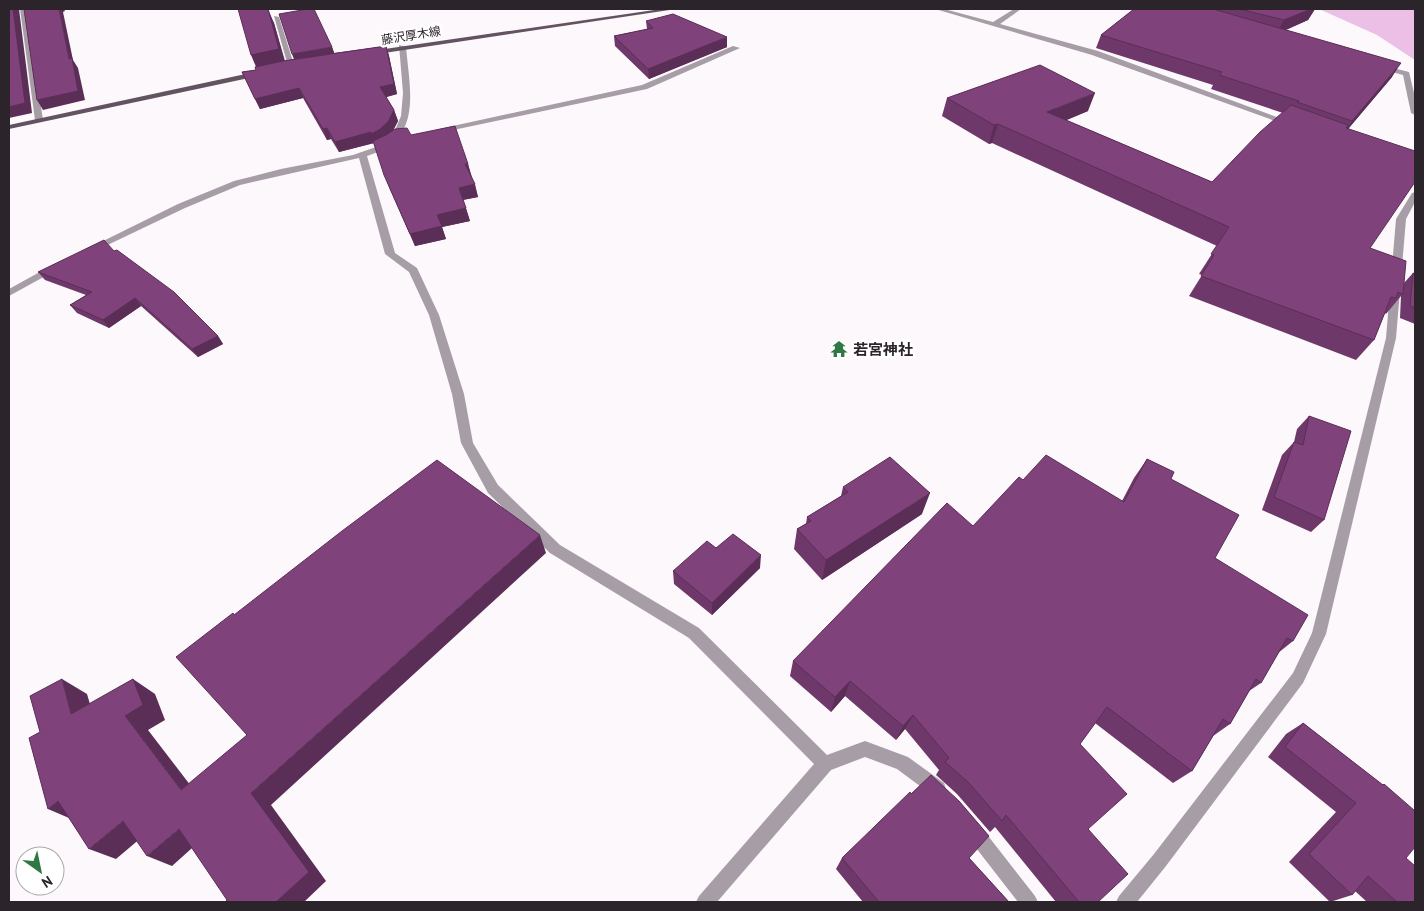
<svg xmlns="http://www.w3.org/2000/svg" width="1424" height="911" font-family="'PT Sans','Noto Sans JP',sans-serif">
<rect width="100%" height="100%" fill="#fdf8fc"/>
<path fill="#ecbfe7" d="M1319 9H1415V60L1377 35Z"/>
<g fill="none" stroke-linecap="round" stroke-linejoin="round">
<path fill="#a79da6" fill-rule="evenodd" d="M20 9H26L43 120 39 122 35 120Z
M935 9H944L993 22 1014 9H1021L1000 24 1098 51 1296 124 1289 126 1092 55Z
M274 16 279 17 295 68 288 66Z
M399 45 406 47C410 92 423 140 367 156L395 253 417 268 439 315 464 394 473 443 498 485 560 545 699 628 827 755 865 741 908 757 944 783 946 789 944 795 938 797 932 795 897 769 865 757 831 770 717 902H696L699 896 814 764 689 638 550 553 488 493 461 443 452 394 429 315 409 272 385 254 359 158 240 185 185 208 95 251H89L87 249 178 204 234 181 281 169 353 155 376 147 386 141 393 135 401 116 403 93Z
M733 46 740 48 647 89 439 133 435 131 439 129 642 85Z
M1377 64 1409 72 1415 97V115L1411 113 1403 75 1377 68Z
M1415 192V202L1406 219 1396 338 1326 634 1303 683 1166 866 1137 902H1116L1119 896 1154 854 1293 673 1312 633 1386 338 1396 219 1412 193Z
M56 263 60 264V268L9 296V289Z
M972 820 978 823 1035 896 1038 902H1018L966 835 963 829 966 823Z"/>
<path fill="#635361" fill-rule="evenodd" d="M661 9H676L371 55 367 53 371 51Z
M260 71 264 73 263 75 9 129V125Z"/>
</g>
<path fill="#6e396a" d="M265 9 274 23 285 61 294 59 332 47 334 53 386 46 389 56 397 94 386 97 394 110 398 121 393 130 411 135 468 164 478 197 463 200 470 221 442 227 446 239 415 246 389 187 374 143 339 152 331 139 327 140 303 98 260 109 242 72 256 70Z
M1134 9H1315L1308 20 1286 30 1392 77 1349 128 1370 248 1404 283 1413 273 1415 274V324L1400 318 1401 296 1386 314 1385 313 1374 340 1356 360 1189 296 1202 275 1199 274 1217 246 992 143 989 144 942 116 947 98 1088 111 1066 120 1212 182 1283 113 1211 89 1213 85 1096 48 1101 35Z
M646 21 727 47 649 79 615 46 614 36 647 29Z
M114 251 218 336 223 344 198 357 141 306 109 328 77 313 70 305 86 295 45 280 38 272Z
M1309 416 1324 520 1311 532 1262 510 1282 455 1294 442 1297 429Z
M1147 459 1171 479 1215 558 1293 641 1278 653 1261 683 1249 691 1230 724 1213 736 1192 771 1173 783 1095 723 1080 744 1088 829 1098 902H1056L995 827 990 832 957 794 936 775 939 770 905 729 896 740 845 696 831 712 790 676 793 661 973 526 1023 480 1122 501 1134 478Z
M843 487 922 514 822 580 794 549 797 529 806 524 807 517 841 496Z
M716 548 760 568 712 615 674 584 673 571Z
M1303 723 1382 785 1384 784 1406 858 1415 902H1367L1355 891 1352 895 1330 902 1289 862 1336 812 1268 757 1286 734Z
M911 794 969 858 1009 902H863L836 869 842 858Z"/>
<path fill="#5a2e56" d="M13 9H19L32 113 9 118Z
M59 9H64L65 11 63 12 73 60 78 68 85 100 43 110 37 100 69 59Z
M268 9 274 23 285 63 257 69 251 55Z
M1311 9H1315L1308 20 1276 34 1284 20Z
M727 37V47L649 79 648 69Z
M386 46 389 56 397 94 383 98 380 87Z
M332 47 335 55 295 62 292 54Z
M1401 63 1392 77 1342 136 1352 121Z
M299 88 303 98 260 109 255 99Z
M1095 93 1088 111 1041 131 1047 112Z
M394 110 398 121 392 133 374 143 339 152 335 142Z
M998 124 992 143 989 144 994 125Z
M327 128 331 139 327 140 323 129Z
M465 164H468L471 176Z
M475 184 478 197 462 200 459 188Z
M466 208 470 221 442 227 446 239 415 246 410 234 437 215Z
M135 298 141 306 109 328 103 320Z
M218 336 223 344 198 357 192 349Z
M930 493 922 514 822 580 826 560Z
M540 535 546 553 271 805 326 881 304 902H276L251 793Z
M761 555 760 568 712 615V603Z
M62 679 87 694 97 728 71 714Z
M133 679 155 694 165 720 148 730 204 803 181 790 125 716Z
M850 681 845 696 831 712 835 697Z
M913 715 905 729 896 740 903 726Z
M58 801 76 821 48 809Z
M123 821 148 832 116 859 89 849Z
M179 829 201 840 172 866 147 856Z"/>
<path fill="#80427b" stroke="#5a2e56" d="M9 9H13L25 103 9 107Z
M24 9H59L69 59 72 58 78 91 37 100Z
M238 9H268L279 49 251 55Z
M308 9H314L332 47 292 54 279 14Z
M1134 9H1213L1401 63 1352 121 1297 102 1299 101 1219 75 1222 72 1101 35Z
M1239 9H1311L1284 20Z
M673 14 727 37 648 69 614 36 653 28 646 21Z
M386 46 394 84 380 87 394 110 388 122 379 130 371 134V132L335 142 327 128 323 129 299 88 255 99 242 72 256 70 255 67 283 61Z
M1040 65 1095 93 1047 112 1212 182 1260 132 1291 105 1348 125 1346 128 1415 151V182L1370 248 1406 261 1403 294 1398 292 1396 298 1391 297 1374 340 1201 276 1214 255 1211 254 1229 227 998 124 994 125 947 98Z
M455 126 468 164H465L475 184 459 188 466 208 437 215 442 226 410 234 384 175 373 141 386 135 395 129 407 128 411 135Z
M104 240 114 251 117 250 174 292 218 336 192 349 135 298 103 320 70 305 92 292 38 272Z
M1413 273 1415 274V308L1410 306Z
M1309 416 1351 431 1324 520 1274 497 1294 442 1303 445Z
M1046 455 1124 502 1147 459 1174 472 1171 479 1239 515 1215 558 1308 615 1293 641 1287 638 1261 683 1256 679 1230 724 1223 719 1192 771 1107 707 1080 744 1127 794 1088 829 1128 874 1098 902H1079L1006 815 1002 821 968 782 945 762 949 758 913 715 903 726 850 681 835 697 793 661 947 503 973 526 1019 477 1023 480Z
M890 457 930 493 826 560 797 529 811 521 807 517 848 492 843 487Z
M437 460 540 535 251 793 309 872 276 902H225L227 900 179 829 147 856 123 821 89 849 58 801 48 809 29 738 40 732 30 696 62 679 71 714 133 679 143 705 125 716 181 790 247 735 176 657 233 613 234 615 342 531Z
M733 534 761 555 712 603 673 571 707 541 716 548Z
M1303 723 1383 785 1384 784 1415 811V847L1406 858 1415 866V902H1397L1368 876 1352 895 1309 854 1356 803 1285 747Z
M931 775 959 801 989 836 969 858 1009 902H879L842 858 910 792 911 794Z"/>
<defs>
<g id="temple-bare" transform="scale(1.35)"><path d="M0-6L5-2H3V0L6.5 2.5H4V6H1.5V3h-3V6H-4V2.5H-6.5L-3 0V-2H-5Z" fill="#317743" stroke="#fff" stroke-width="2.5" paint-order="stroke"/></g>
</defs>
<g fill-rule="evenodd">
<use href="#temple-bare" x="839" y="349"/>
</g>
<g text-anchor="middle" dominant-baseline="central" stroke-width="5" stroke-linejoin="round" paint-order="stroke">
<g font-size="12" fill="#2c242b" stroke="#fff">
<text transform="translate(411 35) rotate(-9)">藤沢厚木線</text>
</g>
<g font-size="15" font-weight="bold" fill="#2c242b" stroke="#fff" text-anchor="start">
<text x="853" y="349">若宮神社</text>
</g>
</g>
<rect width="1424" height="911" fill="none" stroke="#2c242b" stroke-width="20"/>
<g transform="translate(40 871) rotate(147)"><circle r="24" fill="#ffffff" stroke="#aba7aa"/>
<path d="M0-4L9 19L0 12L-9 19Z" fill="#317743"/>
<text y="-8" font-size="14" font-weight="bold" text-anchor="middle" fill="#2c242b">N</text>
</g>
</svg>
